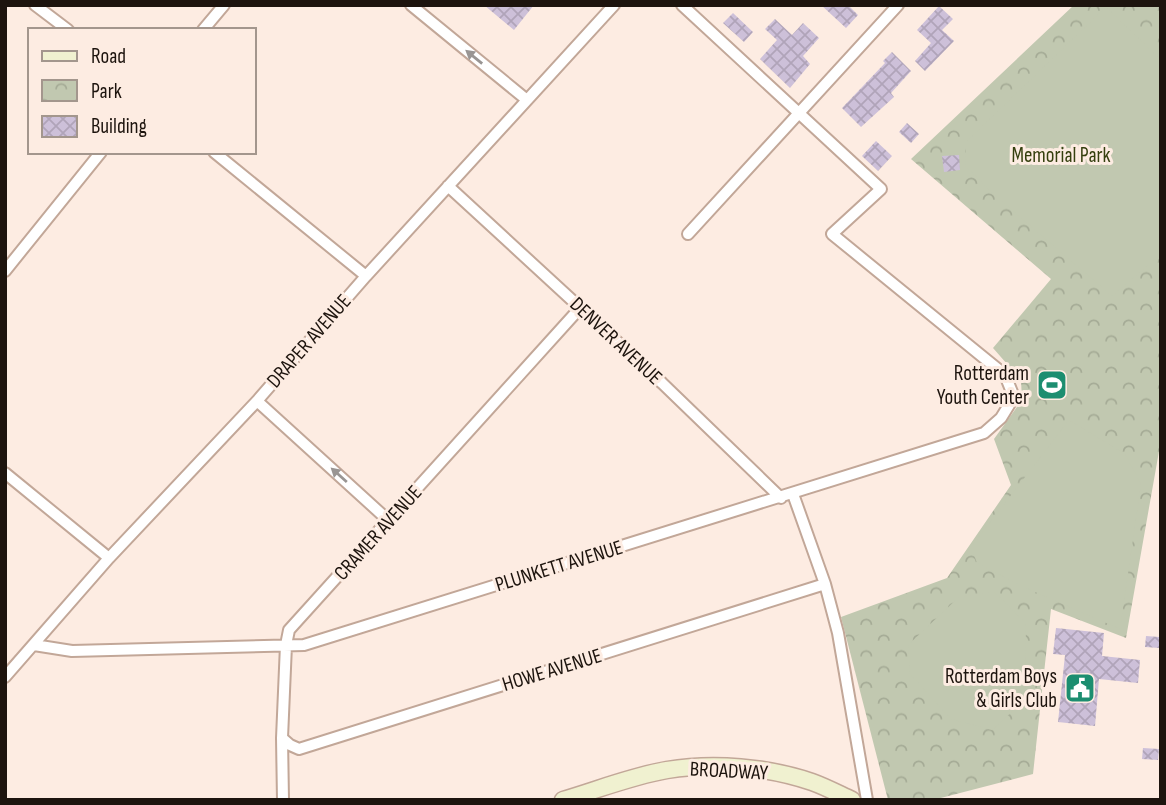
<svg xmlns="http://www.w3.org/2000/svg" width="1166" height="805" font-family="'Sofia Sans Condensed',sans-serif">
<defs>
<pattern id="park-crowns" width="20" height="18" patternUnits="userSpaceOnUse" patternTransform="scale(1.75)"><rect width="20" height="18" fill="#c1c8b0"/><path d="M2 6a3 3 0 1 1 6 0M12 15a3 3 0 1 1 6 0" fill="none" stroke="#a5ab96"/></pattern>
<pattern id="building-cross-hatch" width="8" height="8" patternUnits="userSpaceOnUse" patternTransform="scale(1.75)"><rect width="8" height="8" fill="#cdc0d9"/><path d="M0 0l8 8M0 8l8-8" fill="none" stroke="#b0a4b9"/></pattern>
</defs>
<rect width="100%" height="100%" fill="#fdece2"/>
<path fill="url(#park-crowns)" d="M1074 5H1161V440L1126 638 1051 609 1033 774 933 800H888L841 617 947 578 1011 485 994 439 1022 400 1021 380 993 348 1051 279 911 159Z"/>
<path fill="#c1c8b0" d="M1106 7 1159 58 1161 69V254L1112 296 999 199 965 166 966 142Z
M1069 420 1125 454 1141 484 1120 629 1026 588 977 563 971 547Z
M994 592 1026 623 1025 700 992 730 951 719 910 674 908 645 958 598Z"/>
<path fill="url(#building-cross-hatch)" d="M484 5H534L514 30Z
M821 5H848L858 15 846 28Z
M939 6 953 19 942 30 954 41 925 71 915 61 931 43 917 30Z
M733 13 753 32 744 42 723 23Z
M775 19 792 35 803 23 819 38 803 56 810 64 790 88 760 59 777 40 765 29Z
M892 52 911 71 891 93 894 97 861 127 842 108 885 63 883 61Z
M907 123 919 134 911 143 899 132Z
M876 141 892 156 878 171 862 156Z
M959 155 960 170 944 172 942 156Z
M1056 628 1104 633 1102 656 1140 660 1138 683 1099 679 1095 726 1058 722 1065 655 1053 654Z
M1146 636 1159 637V648L1145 647Z
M1143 748 1159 749 1158 760 1142 759Z"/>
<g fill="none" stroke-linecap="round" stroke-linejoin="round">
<g stroke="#c2a798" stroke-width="14">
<path id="minor" d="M35 5 68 30
M411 5 527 100
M203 30 224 5
M214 152 366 276
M448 186 662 383 781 498
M688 234 898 5
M5 271 101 152
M257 401 389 521
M5 473 109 558
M793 494 825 584 838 633 867 800
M34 645 72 651 304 645 984 433 1001 418 1014 397 1005 375 832 234 881 189 682 5
M5 677 109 558 257 401 366 276 614 5
M282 738 290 745 299 749 825 584
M283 800 282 738 286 645 289 630 580 308"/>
</g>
<g stroke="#c2a798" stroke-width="19">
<path id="secondary" d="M563 800C597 790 632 776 667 770 714 762 768 767 812 782 826 787 839 794 852 800"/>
</g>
<use href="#minor" stroke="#fff" stroke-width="10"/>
<use href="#secondary" stroke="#f0f1d0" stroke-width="16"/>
</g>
<defs><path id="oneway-solid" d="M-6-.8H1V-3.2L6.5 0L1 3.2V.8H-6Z" transform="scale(1.75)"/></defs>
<g fill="#999593">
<use href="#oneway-solid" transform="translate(474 57) rotate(-141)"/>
<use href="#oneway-solid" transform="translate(339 475) rotate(-138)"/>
</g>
<defs>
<g id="stadium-square" transform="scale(1.575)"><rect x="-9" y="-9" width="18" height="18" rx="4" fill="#1c8e70" stroke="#fdece2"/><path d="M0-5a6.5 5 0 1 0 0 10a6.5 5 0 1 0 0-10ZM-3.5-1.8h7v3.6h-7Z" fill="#fff"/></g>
<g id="civic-square" transform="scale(1.575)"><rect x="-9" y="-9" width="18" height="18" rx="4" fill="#1c8e70" stroke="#fdece2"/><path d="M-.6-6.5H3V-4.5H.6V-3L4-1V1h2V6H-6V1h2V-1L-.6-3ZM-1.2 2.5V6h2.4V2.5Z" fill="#fff"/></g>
</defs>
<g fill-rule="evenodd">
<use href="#stadium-square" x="1052" y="385"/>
<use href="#civic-square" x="1080" y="688"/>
</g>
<g text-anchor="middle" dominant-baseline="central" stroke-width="6" stroke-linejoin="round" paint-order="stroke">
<g font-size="21" fill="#353f0e" stroke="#fdece2">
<text x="1061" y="155">Memorial Park</text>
</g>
<g font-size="21" fill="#1d140e" stroke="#fdece2">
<text transform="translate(309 341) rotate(-49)">DRAPER AVENUE</text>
<text transform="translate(616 341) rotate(43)">DENVER AVENUE</text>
<text transform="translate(378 533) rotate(-48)">CRAMER AVENUE</text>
<text transform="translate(559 566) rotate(-17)">PLUNKETT AVENUE</text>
<text transform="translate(552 670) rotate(-17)">HOWE AVENUE</text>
<text transform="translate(729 771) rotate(3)">BROADWAY</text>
</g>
<g font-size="21" fill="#1d140e" stroke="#fdece2" text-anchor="end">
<text x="1029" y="373">Rotterdam<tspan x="1029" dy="24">Youth Center</tspan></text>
<text x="1057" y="676">Rotterdam Boys<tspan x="1057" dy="24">&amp; Girls Club</tspan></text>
</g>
</g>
<rect width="1166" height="805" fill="none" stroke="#1d140e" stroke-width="14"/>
<rect x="28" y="28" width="228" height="126" fill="#fdece2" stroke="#a3968d" stroke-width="2"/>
<rect x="42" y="51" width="35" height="10" fill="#f0f1d0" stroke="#a3968d" stroke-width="2"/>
<text x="91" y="63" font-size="21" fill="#1d140e">Road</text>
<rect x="42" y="80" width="35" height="21" fill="url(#park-crowns)" stroke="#a3968d" stroke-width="2"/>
<text x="91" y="98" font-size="21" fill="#1d140e">Park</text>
<rect x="42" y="116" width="35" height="21" fill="url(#building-cross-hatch)" stroke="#a3968d" stroke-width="2"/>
<text x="91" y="133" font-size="21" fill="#1d140e">Building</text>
</svg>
